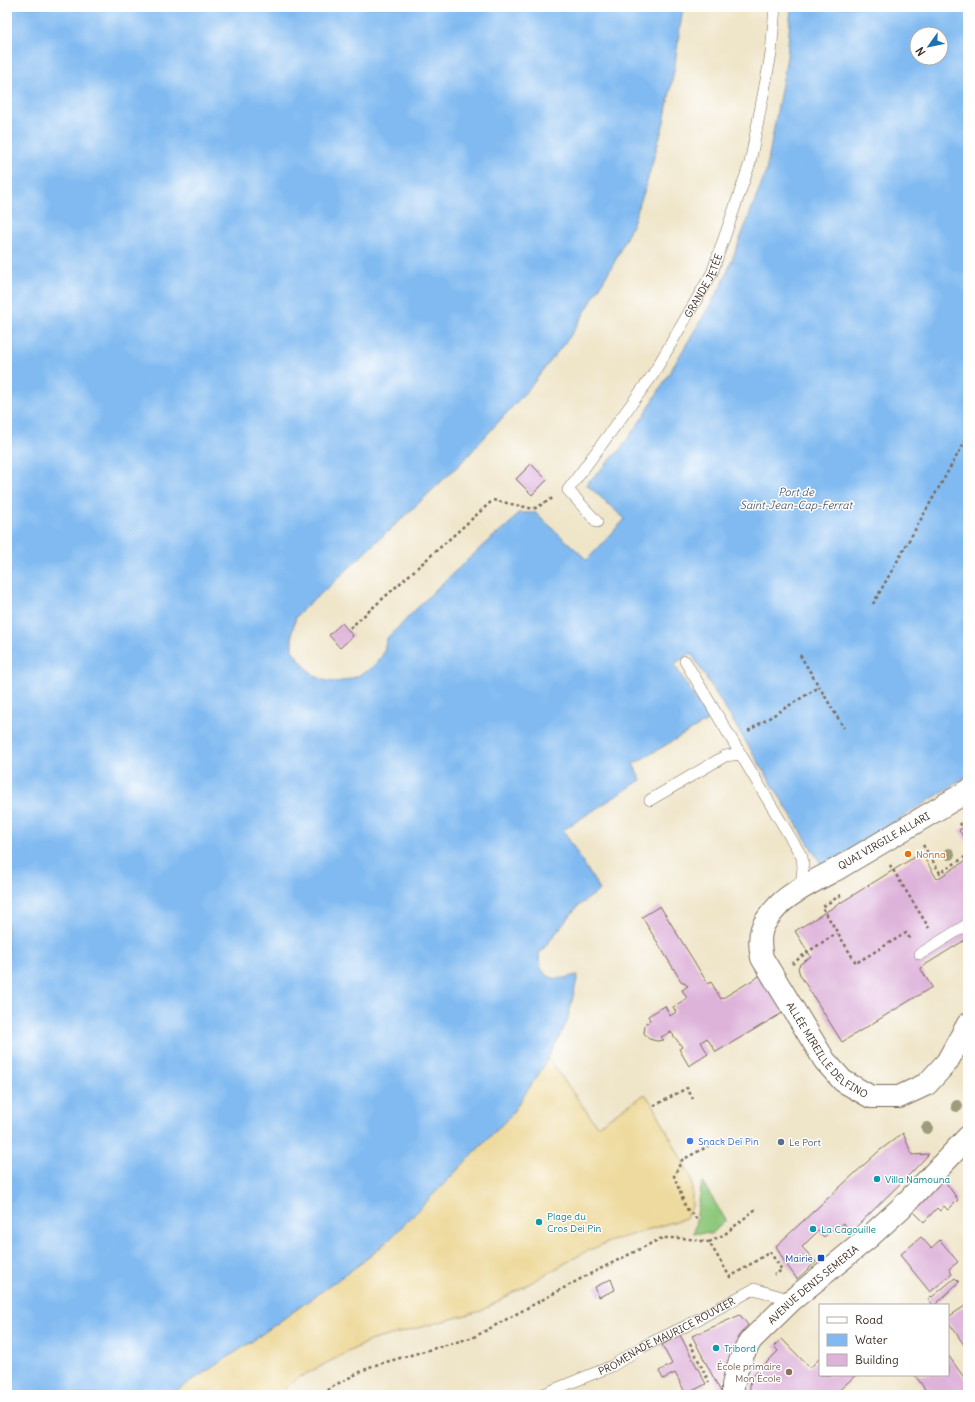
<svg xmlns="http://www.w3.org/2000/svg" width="975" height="1402" font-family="Delius,sans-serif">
<rect width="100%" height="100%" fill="#fff"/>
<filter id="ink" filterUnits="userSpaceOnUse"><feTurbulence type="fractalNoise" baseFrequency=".025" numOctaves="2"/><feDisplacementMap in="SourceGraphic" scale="8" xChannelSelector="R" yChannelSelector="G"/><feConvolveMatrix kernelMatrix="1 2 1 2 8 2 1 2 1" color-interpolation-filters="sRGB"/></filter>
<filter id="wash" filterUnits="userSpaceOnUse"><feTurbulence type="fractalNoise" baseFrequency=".012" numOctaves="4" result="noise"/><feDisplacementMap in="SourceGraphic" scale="16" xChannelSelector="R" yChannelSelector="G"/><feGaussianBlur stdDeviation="0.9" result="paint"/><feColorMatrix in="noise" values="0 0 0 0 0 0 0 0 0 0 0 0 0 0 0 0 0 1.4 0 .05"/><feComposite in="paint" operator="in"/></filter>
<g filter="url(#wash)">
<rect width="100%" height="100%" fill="#efe5c9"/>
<path fill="#8ec87c" stroke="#64794d" d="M702 1182 726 1220 712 1234 694 1233Z"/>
<path fill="#eeda9e" stroke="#94825e" d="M548 1058 597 1126 645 1094 654 1106 692 1180V1206L686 1218 611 1241 585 1252 481 1311 369 1341 294 1380 279 1395H170L251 1342 372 1255 390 1239 510 1116 542 1069Z"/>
<path fill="#80baf1" stroke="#5e7288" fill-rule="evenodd" d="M7 7H683L674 71 664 122 644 192 633 223 614 263 573 332 531 386 464 460 406 515 376 542 330 586 305 607 296 617 292 632V650C306 668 319 688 346 680 361 676 377 667 384 652 385 647 385 641 388 637 392 633 397 629 401 625 428 595 458 569 487 542 498 532 511 525 518 513H536L587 560 625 519 586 484 620 450 645 414 723 283 766 172 787 57 791 7H968V776L823 867 691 653 674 664 709 720 633 764 641 780 563 830 600 890 578 906 539 954C539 971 546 981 565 978 570 977 573 975 578 975L567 1022 542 1069 510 1116 390 1239 360 1264 251 1342 170 1395H7ZM917 34H941V58H917Z"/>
<g id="blocks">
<path fill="#deb3da" d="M531 464 547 480 532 495 516 479Z
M342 623 353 636 340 648 329 635Z
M968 825V844L959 830Z
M921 853 937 879 968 859V938L920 968 932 987 842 1042 800 975 798 968 800 964 811 957 795 931Z
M660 906 708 984 711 982 721 999 761 975 784 1012 716 1052 707 1038 701 1042 708 1054 689 1066 679 1049 682 1047 671 1032 661 1037 664 1040 657 1041 649 1039 644 1033 645 1025 650 1020 648 1016 665 1006 670 1016 676 1012 673 1007 687 998 682 990 688 986 681 981 642 917Z
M903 1133 912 1155 929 1154 913 1171 851 1232 843 1223 838 1227 837 1226 824 1237 818 1231 802 1247 816 1262 797 1279 784 1261 776 1246 879 1151Z
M943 1178 958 1200 948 1210 944 1206 940 1211 937 1208 924 1222 912 1210Z
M921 1237 931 1248 940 1240 958 1262 949 1269 952 1274 930 1292 900 1255Z
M955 1278 959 1282 935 1305H933L928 1299 931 1296 932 1297Z
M611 1279 615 1290 599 1297 595 1287Z
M968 1304V1351L948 1321V1317Z
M740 1315 748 1325 737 1338 738 1340 730 1356 722 1394 692 1336Z
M680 1335 706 1384 686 1394 675 1373 663 1379 659 1371 672 1364 662 1345Z
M782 1339 810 1368 820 1358V1375H856L834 1395H749L751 1378 778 1351 774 1346Z
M948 1355 968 1383V1395H929L915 1375H948Z"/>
</g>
</g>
<g filter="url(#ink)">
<use href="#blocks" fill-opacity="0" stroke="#7a6b5a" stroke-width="1"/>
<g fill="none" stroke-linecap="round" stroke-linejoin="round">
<g stroke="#7a6b5a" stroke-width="12">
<g id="lane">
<path id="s1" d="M597 522 568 490 652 376 712 273 750 163 771 54 775 7"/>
<path d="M685 661 802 857C804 868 803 877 799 888"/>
<path d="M650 800 725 756 740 754"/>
<path d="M920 954 968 924"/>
<path id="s2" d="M541 1395 612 1366 642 1347 682 1328 754 1289 792 1300"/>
</g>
</g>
<g stroke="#7a6b5a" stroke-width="24">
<g id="street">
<path id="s3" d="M968 791C925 817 881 843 837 869 822 877 789 893 778 906 761 924 757 933 762 958L825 1061 843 1081 871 1097H899L927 1084 947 1062 968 1024"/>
</g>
</g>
<g stroke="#7a6b5a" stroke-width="24">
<g id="secondary">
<path id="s4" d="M733 1395V1385L737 1369 743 1354 751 1340 792 1300 868 1238 901 1208 968 1137"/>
</g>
</g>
<path stroke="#7a6b5a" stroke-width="2.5" stroke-dasharray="3 3" stroke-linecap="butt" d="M873 604 968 436
M350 628 493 500 534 509 553 498
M800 655 844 728
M748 731 819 687
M960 823 968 835
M923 845 940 873 968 855
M890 865 929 928
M841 895 822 907 856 963 906 933 911 940
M792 964 806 953 837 933
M654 1106 687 1088 693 1099
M697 1219 686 1208 674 1176 682 1160 718 1141
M709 1242 725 1234 757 1208
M690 1343 709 1382
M324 1395 331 1387 372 1366 474 1337 584 1277 662 1238H683L709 1242 730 1277 770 1252 782 1270 774 1275"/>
<use href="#lane" stroke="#fff" stroke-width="11"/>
<use href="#street" stroke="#fff" stroke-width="22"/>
<use href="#secondary" stroke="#fff" stroke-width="22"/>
</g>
<g fill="#9c9c7d">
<circle cx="949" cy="854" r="6"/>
<circle cx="957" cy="1106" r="6"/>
<circle cx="927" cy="1128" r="6"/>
</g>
</g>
<circle fill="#e8710a" stroke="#fff" stroke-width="1.5" cx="908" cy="854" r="4"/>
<circle fill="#3f7fe0" stroke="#fff" stroke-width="1.5" cx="690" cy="1141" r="4"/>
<circle fill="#5c6f8a" stroke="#fff" stroke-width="1.5" cx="781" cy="1142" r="4"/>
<g fill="#0f9aa8" stroke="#fff" stroke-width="1.5">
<circle cx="877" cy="1179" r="4"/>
<circle cx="539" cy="1222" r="4"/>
<circle cx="813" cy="1229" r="4"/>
<circle cx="716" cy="1348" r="4"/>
</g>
<rect fill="#1a4fb4" stroke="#fff" stroke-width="1.5" x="817" y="1254" width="8" height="8" rx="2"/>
<circle fill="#8d6e63" stroke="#fff" stroke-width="1.5" cx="789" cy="1372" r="4"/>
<g text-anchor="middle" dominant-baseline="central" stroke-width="3" stroke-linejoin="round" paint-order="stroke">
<g font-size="10" fill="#3b2a1e" stroke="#fff">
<text stroke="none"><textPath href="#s1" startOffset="289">GRANDE JETÉE</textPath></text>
<text transform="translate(884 841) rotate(-30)">QUAI VIRGILE ALLARI</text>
<text stroke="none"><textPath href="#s3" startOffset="394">ALLÉE MIREILLE DELFINO</textPath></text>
<text stroke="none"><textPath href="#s4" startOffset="142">AVENUE DENIS SEMERIA</textPath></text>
<text stroke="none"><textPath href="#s2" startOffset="139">PROMENADE MAURICE ROUVIER</textPath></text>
</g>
<g font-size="10" fill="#c56008" stroke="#fff" text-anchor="start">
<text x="916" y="854">Nonna</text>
</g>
<g font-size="10" fill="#366cbe" stroke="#fff" text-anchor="start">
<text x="698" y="1141">Snack Deï Pin</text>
</g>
<g font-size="10" fill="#4e5e75" stroke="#fff" text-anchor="start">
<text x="789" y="1142">Le Port</text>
</g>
<g font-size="10" fill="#0d838f" stroke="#fff" text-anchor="start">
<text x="885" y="1179">Villa Namouna</text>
<text x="547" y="1216">Plage du<tspan x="547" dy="12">Cros Dei Pin</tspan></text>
<text x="821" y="1229">La Cagouille</text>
<text x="724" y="1348">Tribord</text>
</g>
<g font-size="10" fill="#164399" stroke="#fff" text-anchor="end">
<text x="813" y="1258">Mairie</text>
</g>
<g font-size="10" fill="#785e54" stroke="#fff" text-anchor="end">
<text x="781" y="1366">École primaire<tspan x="781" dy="12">Mon École</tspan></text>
</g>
<g font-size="11" font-style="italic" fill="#535c68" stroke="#fff">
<text x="796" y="492">Port de<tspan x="796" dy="13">Saint-Jean-Cap-Ferrat</tspan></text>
</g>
</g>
<rect width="975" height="1402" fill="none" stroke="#fff" stroke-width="24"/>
<rect x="819" y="1304" width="130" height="72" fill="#ffffff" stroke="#b1aaa5"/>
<rect x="827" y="1317" width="20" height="6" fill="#ffffff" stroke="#b1aaa5"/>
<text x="855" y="1324" font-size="12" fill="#3b2a1e">Road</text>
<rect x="827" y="1334" width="20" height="12" fill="#80baf1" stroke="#b1aaa5"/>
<text x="855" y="1344" font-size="12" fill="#3b2a1e">Water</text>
<rect x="827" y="1354" width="20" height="12" fill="#deb3da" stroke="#b1aaa5"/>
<text x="855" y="1364" font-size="12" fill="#3b2a1e">Building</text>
<g transform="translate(929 46) rotate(237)"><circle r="19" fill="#ffffff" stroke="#b1aaa5"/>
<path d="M0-3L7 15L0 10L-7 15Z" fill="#1f6fb2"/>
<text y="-6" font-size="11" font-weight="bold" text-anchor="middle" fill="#3b2a1e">N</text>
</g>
</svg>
